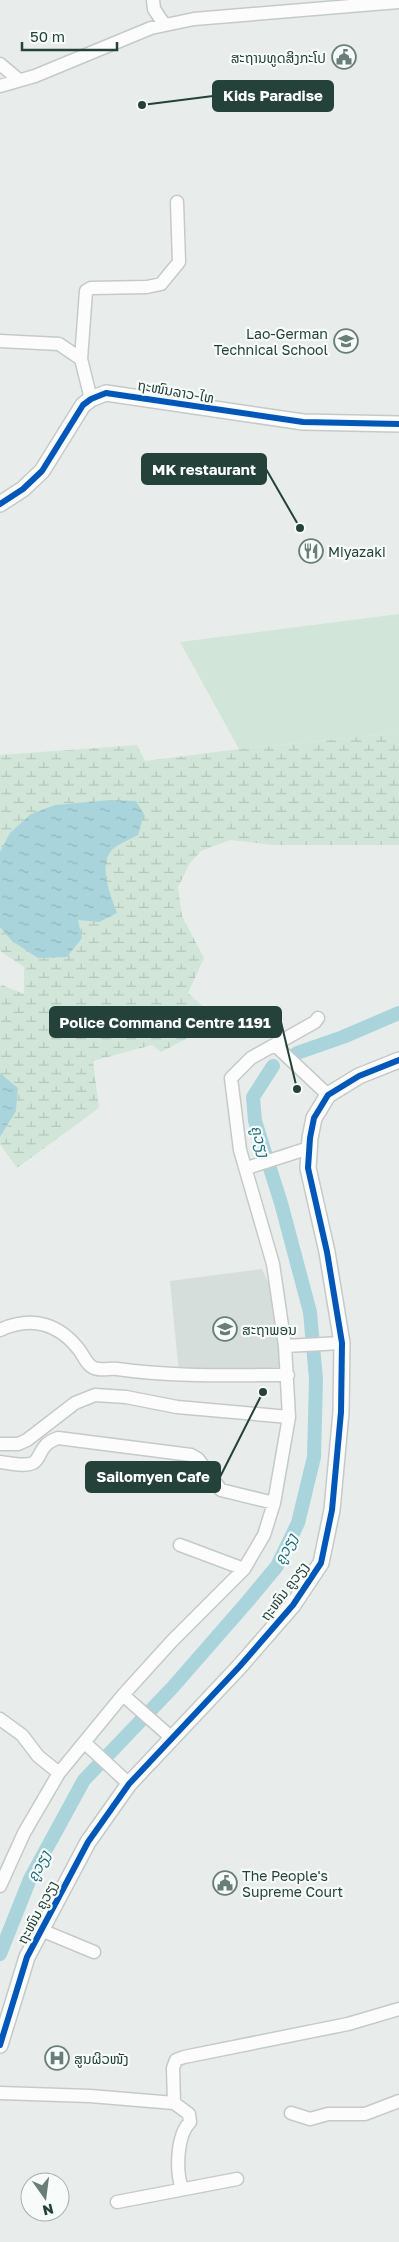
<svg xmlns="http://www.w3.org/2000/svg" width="399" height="2242" font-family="'Golos Text','Noto Sans Lao',sans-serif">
<defs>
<pattern id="wetland-marsh" width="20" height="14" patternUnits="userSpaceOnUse" patternTransform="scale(1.25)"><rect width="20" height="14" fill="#d1e6d8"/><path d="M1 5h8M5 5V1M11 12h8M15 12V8" fill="none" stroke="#b3c6ba"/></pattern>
<pattern id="water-ripples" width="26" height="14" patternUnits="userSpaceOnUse" patternTransform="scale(1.25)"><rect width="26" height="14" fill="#a9d4db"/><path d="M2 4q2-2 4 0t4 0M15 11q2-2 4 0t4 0" fill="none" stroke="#91b7bd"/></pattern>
</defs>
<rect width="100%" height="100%" fill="#e8edeb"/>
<path fill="#d6dedb" d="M262 1269 272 1291 280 1367 179 1374 170 1281Z"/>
<path fill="#d1e6d8" d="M399 614V733L239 749 180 642Z"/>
<path fill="url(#wetland-marsh)" d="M399 733V845H272L230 840 201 851 190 863 178 887 182 916 204 958 188 993 207 1010 190 1037 161 1052 152 1045 93 1061 99 1108 17 1168 0 1144V1137L16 1111 18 1088 0 1073V987L2 985 24 994V967L0 951V755L137 745 145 761 239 749Z"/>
<path fill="url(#water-ripples)" d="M110 800 136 801 144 814 138 835C131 839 120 843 113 849 97 864 111 896 117 913L99 922 78 920 82 938 67 957 38 958 12 941 0 927V852L10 833 31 814 55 805Z
M0 1073 18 1088 16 1111 0 1137Z"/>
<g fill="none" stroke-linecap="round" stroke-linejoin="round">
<path stroke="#a9d4db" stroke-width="14" d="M297 1053 343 1037 399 1013
M0 1954 30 1879 84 1780 172 1688 248 1601 277 1566 298 1523 314 1457 316 1379 310 1312 281 1203 255 1121 253 1097 273 1066"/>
<g stroke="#c5cac8" stroke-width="15">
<path id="minor" d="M153 0 154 9 164 24
M0 64 19 80
M0 86 35 76 151 28 194 19 399 2
M0 341 59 344 81 359
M91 399 81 359 86 291 91 288 147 287 161 284 179 262 177 202
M275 1045 328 1095
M247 1168 309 1148
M0 1330C32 1315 60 1324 80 1351 84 1357 88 1366 94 1368 101 1371 110 1368 117 1369 174 1377 231 1375 288 1375
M285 1346 342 1343
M0 1444H18L27 1440 75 1403 95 1395 126 1397 177 1407 289 1417
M0 1462C10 1463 24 1467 33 1463 42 1458 38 1445 58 1438L191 1455 198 1459 221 1490 274 1503
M180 1545 244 1569
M123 1695 173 1739
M0 1719 22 1735 38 1756 59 1773
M85 1743 129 1784
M0 1886 24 1833 59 1773 123 1695 172 1641 244 1569 264 1535 274 1503 289 1417 285 1346 273 1264 240 1150 231 1078 251 1058 315 1022 318 1018
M41 1930 94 1952
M0 2093 90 2096 174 2103
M291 2113 310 2119 328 2114H365L399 2101
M182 2189C176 2172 176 2136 190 2122L189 2114 174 2103 173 2068 176 2060 184 2057 348 2024 399 2009
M117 2202 237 2179"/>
</g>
<g stroke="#c5cac8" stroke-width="18">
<path id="tertiary" d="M0 504 23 489 42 471 83 405 91 399 106 393 303 422 399 424
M0 2045 27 1957 88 1842 129 1784 240 1666 293 1605 321 1563 332 1510 341 1412 342 1343 327 1252 308 1168 310 1138 314 1118 328 1095 359 1076 399 1060"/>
</g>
<use href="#minor" stroke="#fcfcfc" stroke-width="12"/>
<use href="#tertiary" stroke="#fcfcfc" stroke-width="15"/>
<g stroke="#f7fbf9" stroke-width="9">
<path id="cycleway" d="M0 504 23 489 42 471 83 405 91 399 106 393 303 422 399 424
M0 2045 27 1957 88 1842 129 1784 240 1666 293 1605 321 1563 332 1510 341 1412 342 1343 327 1252 308 1168 310 1138 314 1118 328 1095 359 1076 399 1060"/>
</g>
<use href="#cycleway" stroke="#0057b8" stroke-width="6"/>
</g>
<defs>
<g id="civic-ring" transform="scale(1.25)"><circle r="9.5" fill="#f7fbf9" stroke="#697e78" stroke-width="1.5"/><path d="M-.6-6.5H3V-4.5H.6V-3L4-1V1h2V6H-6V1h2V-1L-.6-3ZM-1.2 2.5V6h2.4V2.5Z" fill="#697e78"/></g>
<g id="school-ring" transform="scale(1.25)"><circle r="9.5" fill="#f7fbf9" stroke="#697e78" stroke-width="1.5"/><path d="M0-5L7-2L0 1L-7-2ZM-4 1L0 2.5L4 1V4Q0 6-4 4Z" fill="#697e78"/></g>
<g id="restaurant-ring" transform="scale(1.25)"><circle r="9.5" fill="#f7fbf9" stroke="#697e78" stroke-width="1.5"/><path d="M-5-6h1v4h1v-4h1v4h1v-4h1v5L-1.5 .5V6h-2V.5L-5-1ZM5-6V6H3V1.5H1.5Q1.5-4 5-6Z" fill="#697e78"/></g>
<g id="hospital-ring" transform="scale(1.25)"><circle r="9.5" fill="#f7fbf9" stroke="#697e78" stroke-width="1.5"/><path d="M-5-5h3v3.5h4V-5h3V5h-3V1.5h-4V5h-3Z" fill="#697e78"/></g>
</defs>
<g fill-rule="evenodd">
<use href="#civic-ring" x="344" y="57"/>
<use href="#school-ring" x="346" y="341"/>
<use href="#restaurant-ring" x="311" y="551"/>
<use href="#school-ring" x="225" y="1329"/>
<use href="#civic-ring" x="225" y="1883"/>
<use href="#hospital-ring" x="57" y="2058"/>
</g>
<g text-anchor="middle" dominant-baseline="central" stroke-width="4.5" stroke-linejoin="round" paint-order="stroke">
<g font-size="14" fill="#24423a" stroke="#f7fbf9" text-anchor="start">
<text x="326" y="57" text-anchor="end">ສະຖານທູດສິງກະໂປ</text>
<text x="328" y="333" text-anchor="end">Lao-German<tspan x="328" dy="16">Technical School</tspan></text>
<text x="328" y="551">Miyazaki</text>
<text x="242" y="1329">ສະຖາພອນ</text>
<text x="242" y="1875">The People's<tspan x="242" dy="16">Supreme Court</tspan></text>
<text x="74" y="2058">ສູນຜິວໜັງ</text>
</g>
<g font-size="14" fill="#24423a" stroke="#f7fbf9">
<text transform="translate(176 391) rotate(10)">ຖະໜົນລາວ-ໄທ</text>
<text transform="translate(284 1591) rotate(-53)">ຖະໜົນ ຄູວຽງ</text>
<text transform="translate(37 1912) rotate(-62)">ຖະໜົນ ຄູວຽງ</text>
</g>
<g font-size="15" font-style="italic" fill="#1c6f80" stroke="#f7fbf9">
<text transform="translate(261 1141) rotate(75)">ຄູວຽງ</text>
<text transform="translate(285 1549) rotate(-63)">ຄູວຽງ</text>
<text transform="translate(38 1866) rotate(-63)">ຄູວຽງ</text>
</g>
</g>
<path fill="none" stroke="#24423a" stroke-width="2" d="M142 105L213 96M300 528L266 469M297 1089L281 1022M263 1392L220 1477"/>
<g fill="#24423a" stroke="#f7fbf9" stroke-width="2">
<circle cx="142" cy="105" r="5"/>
<circle cx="300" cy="528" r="5"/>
<circle cx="297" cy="1089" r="5"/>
<circle cx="263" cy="1392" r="5"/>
</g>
<g fill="#24423a" stroke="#24423a" stroke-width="2">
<rect x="213" y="81" width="120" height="30" rx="5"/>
<rect x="142" y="454" width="124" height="30" rx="5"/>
<rect x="50" y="1007" width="231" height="30" rx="5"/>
<rect x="86" y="1462" width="134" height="30" rx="5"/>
</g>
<g font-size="15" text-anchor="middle" font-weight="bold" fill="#fff">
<text x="273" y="101">Kids Paradise</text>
<text x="204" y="475">MK restaurant</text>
<text x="165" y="1028">Police Command Centre 1191</text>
<text x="153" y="1482">Sailomyen Cafe</text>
</g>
<g transform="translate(45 2197) rotate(166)"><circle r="24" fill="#f7fbf9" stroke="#a3b1ad"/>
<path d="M0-4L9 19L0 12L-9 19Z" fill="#697e78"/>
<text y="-8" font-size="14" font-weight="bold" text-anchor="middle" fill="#24423a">N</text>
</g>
<path d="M22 42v8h95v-8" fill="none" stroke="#24423a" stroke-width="2.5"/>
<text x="30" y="42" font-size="15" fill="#24423a" stroke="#f7fbf9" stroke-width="4" paint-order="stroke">50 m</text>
</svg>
